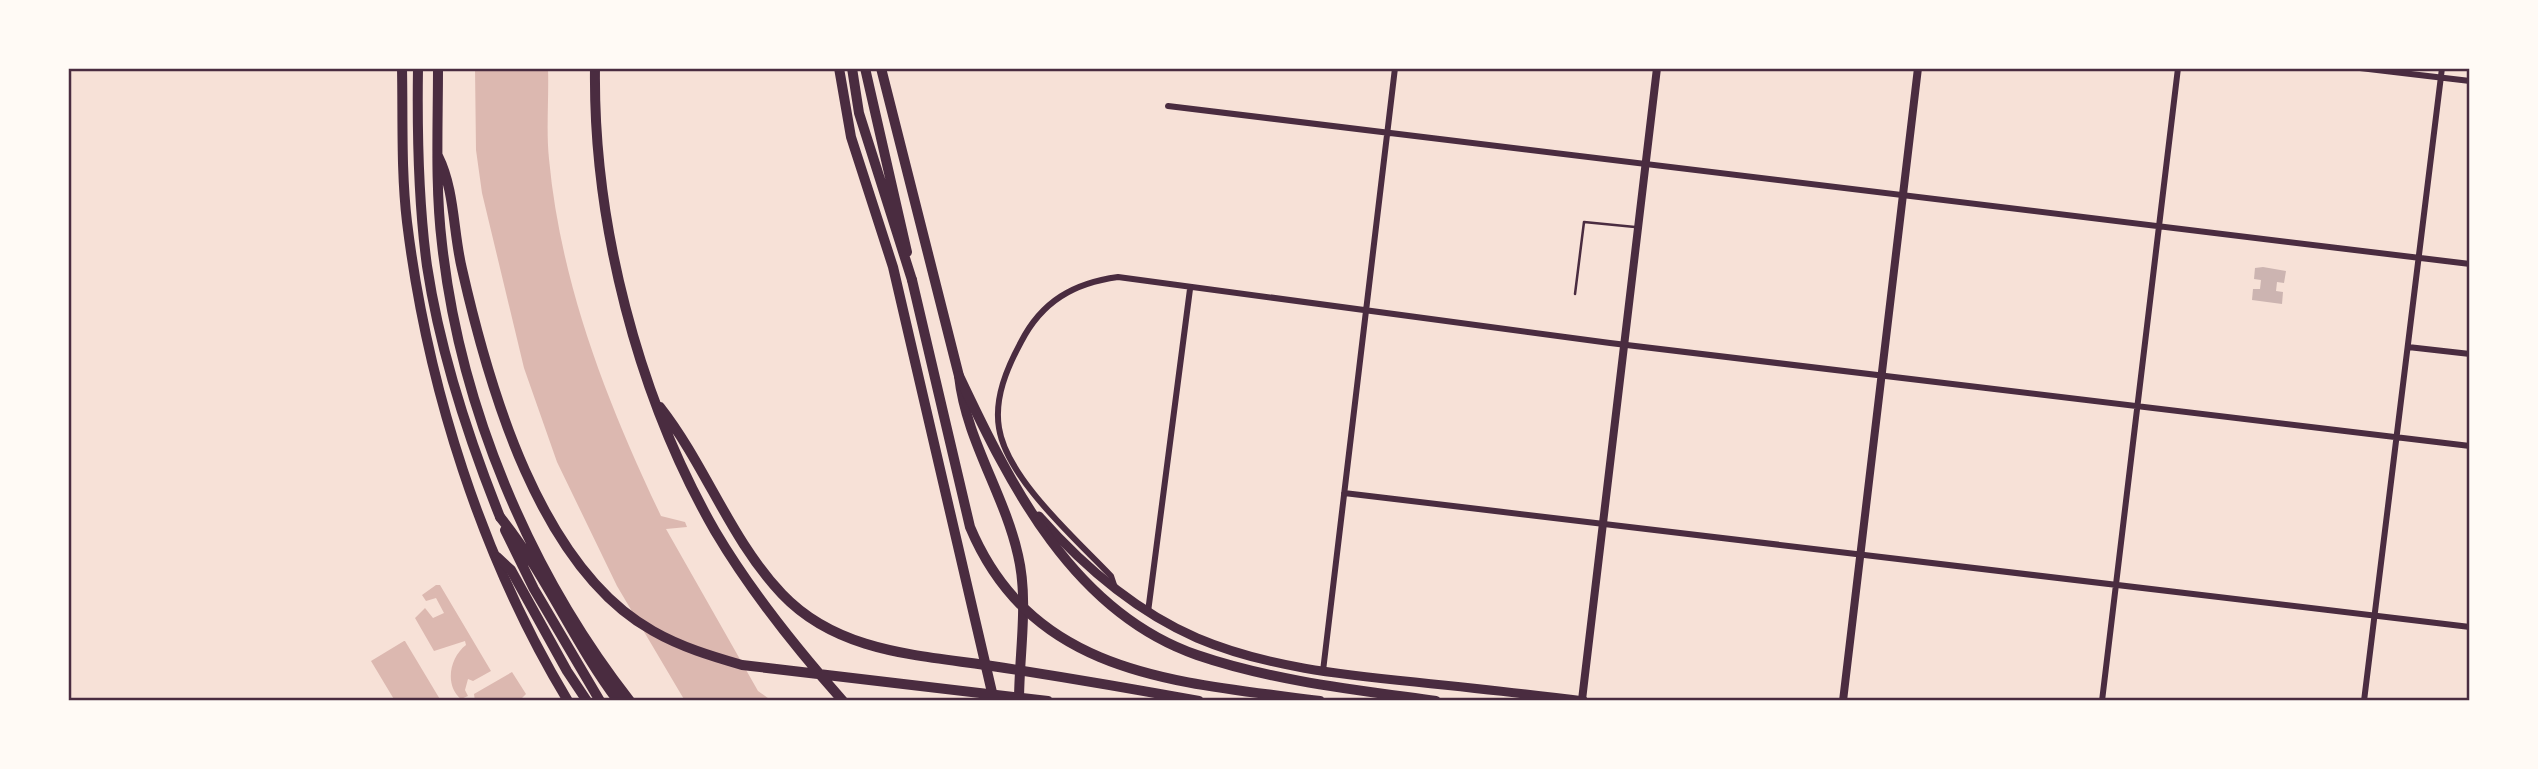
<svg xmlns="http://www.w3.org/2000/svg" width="2538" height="769" font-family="'DM Sans',sans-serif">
<rect width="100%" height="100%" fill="#f7e1d7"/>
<path fill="#dcb8b0" d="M475 68H548C549 98 546 130 549 159 561 286 607 402 661 516L685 522 687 527 666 529 758 691 772 701H685L617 586 557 462 524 368 482 193 476 150Z
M436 585H440L491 671 473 681 468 679 465 690 468 696 461 699C444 685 450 657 466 645L465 641 434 651 415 618 425 608 433 618 444 613 436 598 426 601 422 595Z
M404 641H405L441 701H395L371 661Z
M512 672 526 694 519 701H475L474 694Z"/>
<path fill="#ccb4b1" d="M2263 267 2286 271 2284 283 2277 282 2276 291 2283 292 2282 304 2252 300 2253 289H2260L2261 280 2254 279 2255 268Z"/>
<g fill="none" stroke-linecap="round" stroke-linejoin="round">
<path stroke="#4a2c40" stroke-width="2.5" d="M1575 294 1584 222 1635 227"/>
<path stroke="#4a2c40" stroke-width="6" d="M2360 68 2470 81
M1168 106 2470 264
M2408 347 2470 354
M1344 493 2470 627
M1115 588 1111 576C1076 539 1007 479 999 428 994 398 1007 368 1021 342 1042 301 1074 283 1118 277L1610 343 2470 446
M1148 612 1190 289
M1323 671 1395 68
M2102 701 2178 68
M2364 701 2442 68"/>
<path stroke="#4a2c40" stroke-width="8" d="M1582 700 1657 68
M1843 701 1918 68"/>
<path stroke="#4a2c40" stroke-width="9" d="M1039 516C1084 567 1135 611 1197 638 1265 667 1343 675 1415 682 1472 688 1528 694 1584 701"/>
<path stroke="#4a2c40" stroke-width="10" d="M402 68C403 119 401 171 407 222 427 386 482 559 568 701
M418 68C417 134 418 200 427 266 440 352 468 437 500 517
M839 68 851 137 893 267 994 701
M852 68 859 113 912 280
M865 68 907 252
M881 68 959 376C966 440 1004 493 1018 555 1029 601 1019 654 1019 701"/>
<path stroke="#4a2c40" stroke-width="10" d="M438 68C438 126 435 186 442 244 460 406 529 572 630 701
M595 68C593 223 638 397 715 531 751 592 796 648 843 701
M438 156C455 190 453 232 462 269 489 388 540 568 653 631 681 647 711 656 742 665L1048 701
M912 280 970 527C1033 677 1178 682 1320 701
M959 376C1011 486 1073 612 1197 655 1273 681 1357 690 1436 701
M660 407C706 466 730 539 782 594 841 656 927 655 1005 668 1069 678 1134 689 1199 701
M500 517C546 574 574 643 618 701
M505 530 534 589 600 701
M497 557 511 570 567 671 587 701"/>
</g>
<rect width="2538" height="769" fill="none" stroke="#fffaf5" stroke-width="140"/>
<rect x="70" y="70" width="2398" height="629" fill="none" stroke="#4a2c40" stroke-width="2.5"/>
</svg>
